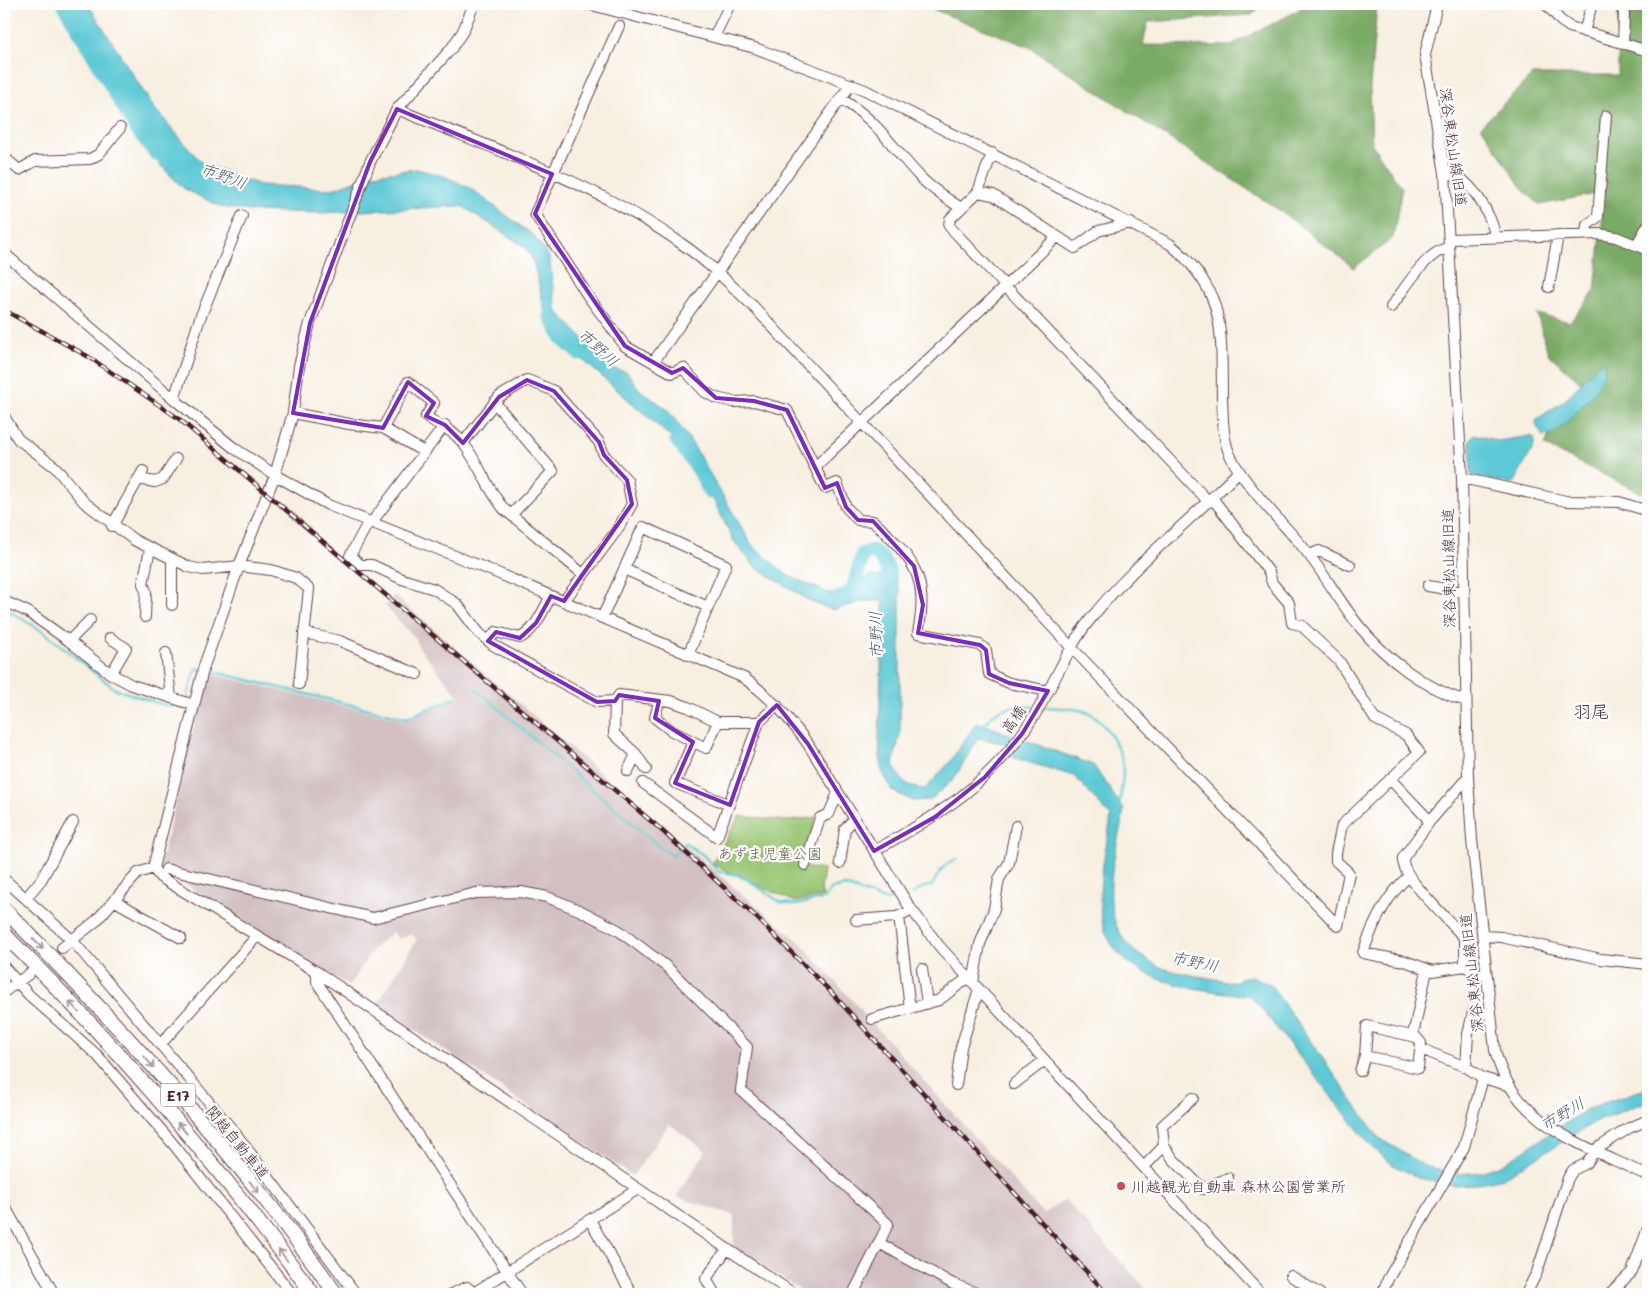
<svg xmlns="http://www.w3.org/2000/svg" width="1652" height="1298" font-family="Mali,'Klee One',sans-serif">
<rect width="100%" height="100%" fill="#fff"/>
<filter id="ink" filterUnits="userSpaceOnUse"><feTurbulence type="fractalNoise" baseFrequency=".02" numOctaves="2"/><feDisplacementMap in="SourceGraphic" scale="10" xChannelSelector="R" yChannelSelector="G"/><feConvolveMatrix kernelMatrix="1 2 1 2 8 2 1 2 1" color-interpolation-filters="sRGB"/></filter>
<filter id="wash" filterUnits="userSpaceOnUse"><feTurbulence type="fractalNoise" baseFrequency=".0096" numOctaves="4" result="noise"/><feDisplacementMap in="SourceGraphic" scale="20" xChannelSelector="R" yChannelSelector="G"/><feGaussianBlur stdDeviation="1.12" result="paint"/><feColorMatrix in="noise" values="0 0 0 0 0 0 0 0 0 0 0 0 0 0 0 0 0 1.4 0 .05"/><feComposite in="paint" operator="in"/></filter>
<g filter="url(#wash)">
<rect width="100%" height="100%" fill="#f7efe0"/>
<path fill="#d2bfc0" d="M394 595 690 851 801 943 1043 1214 1065 1200 1151 1294H806L734 1248V1215L676 1197 706 1151 669 1124 633 1176 377 1005 417 939 411 934 399 939 392 932 373 949 349 986 164 871 160 865 207 673 405 720 460 698 418 646 416 639 385 606Z"/>
<path fill="#99c673" stroke="#72724f" d="M739 816 788 821 816 817 803 867 824 870 821 889 823 896 795 902 712 864Z"/>
<path fill="#7aab65" stroke="#626548" d="M919 4H1263L1252 15 1148 22 1143 45 1229 46 1297 11 1304 4H1377L1370 87 1372 144 1402 188 1393 238 1354 268 1282 212 1029 47Z
M1618 4H1648V483L1641 493 1545 446 1554 420 1589 389 1548 354 1537 314 1570 322 1595 291 1605 192 1540 205 1523 190 1481 126 1532 75H1618Z"/>
<path fill="#5dc9d6" stroke="#547480" d="M63 4H88L154 108 202 163 260 185 332 189 374 174 416 169 444 176 470 188 534 236 549 257 556 310 611 368 627 372 640 390 667 409 690 440 752 545 787 575 836 596 869 576H893L900 589V734L893 765C901 780 907 788 925 789L949 763 977 722 1093 765 1124 810C1115 858 1092 922 1141 956 1146 959 1152 964 1157 966 1176 974 1214 978 1236 983L1239 978 1251 976 1270 984 1379 1138 1423 1165 1458 1174 1481 1172 1503 1164 1589 1108 1648 1088V1101L1595 1122 1503 1178 1476 1184 1453 1185 1419 1178 1393 1165 1371 1146 1251 996C1189 988 1100 983 1100 900 1100 873 1107 844 1111 817L1074 776 1014 758 1006 744 978 738 954 779 930 800 913 801 892 791 881 769 879 738 883 601H865L833 610 813 603 754 566 733 540 696 464 674 440 575 353 547 319 533 260 525 247 462 206 321 213 248 211 221 207 183 188 160 165Z
M1601 362 1604 363C1609 385 1567 422 1551 435L1543 436 1536 425 1537 419 1564 401Z
M1474 434 1498 441 1530 436 1534 438V446L1515 482 1510 484 1471 475 1470 441Z"/>
<g fill="none" stroke-linecap="round" stroke-linejoin="round">
<path stroke="#5dc9d6" stroke-width="2.5" d="M4 608 44 632 115 689 167 706H174
M206 670 406 718 457 697
M476 689 656 844 673 856 685 843 703 855 719 872 741 875 780 902 795 905 825 898 831 889 845 886 887 901 897 899
M188 696 196 668 201 669
M1043 707C1058 708 1082 707 1096 717 1107 726 1121 750 1123 764 1124 778 1121 792 1119 806
M983 726C998 704 1013 706 1037 707
M912 894 924 887 932 886C938 874 944 862 958 859"/>
<path stroke="#5dc9d6" stroke-width="15" d="M64 4 136 128 157 154
M551 317 563 339 579 353
M677 440 700 471 710 492
M839 598 852 592 863 554 872 551C889 560 890 577 892 595"/>
</g>
</g>
<g filter="url(#ink)">
<g fill="none" stroke-linecap="round" stroke-linejoin="round">
<g stroke="#643e46" stroke-width="12">
<path id="minor" d="M474 4 463 31 451 49 397 109 370 162 310 323 299 366 293 413 275 475 239 566 204 666 153 868 160 877 317 972 794 1294
M588 4 755 48 865 90 1170 244C1227 291 1221 331 1222 398 1223 414 1222 431 1227 447 1236 477 1281 521 1302 546 1323 571 1339 601 1359 626 1386 659 1426 689 1466 701
M1437 4 1425 55 1445 173 1462 478 1468 777 1472 840 1495 1050C1512 1125 1586 1145 1648 1176
M1546 4 1561 21 1570 27 1648 51
M1621 4 1624 14 1623 44
M619 26 535 214 588 296 625 346 672 373 683 368 705 392 716 398 734 402 754 401 787 410 825 488 837 483 846 507 858 520 873 521C914 559 929 577 918 633L980 645 986 650 989 674 1009 683 1048 691
M1584 32 1592 4
M714 37 730 4
M841 99C880 122 891 147 921 178 933 190 947 199 961 208
M397 109C493 149 596 183 682 244 708 262 730 284 753 306L1071 647 1338 926 1349 873 1336 861V853L1342 825 1419 752 1406 735 1375 719 1339 661 1301 625 1292 623 1289 603 1272 583 1269 572 1213 499
M992 153 978 192 950 219 949 226 1209 502
M4 157 19 170 35 161 90 159 99 154 120 128
M1445 173C1469 174 1493 216 1495 237
M978 192 993 195 1075 248 1098 231 1131 223
M1586 234 1587 225 1598 217 1606 116
M1450 239 1599 234 1616 237 1648 250
M1637 244 1648 225
M4 253 174 399 234 448 275 475 328 505 490 570 744 678C771 697 789 718 808 744L909 906 940 947 1261 1294
M1549 287 1558 235
M1391 307C1405 289 1427 250 1449 248
M654 361 851 84
M174 399 200 318 242 216
M494 402 553 471 511 515
M293 413 349 424 383 428 424 452
M4 416 18 439 55 467 84 502 134 540 189 567 203 570 239 566 271 570 296 578 309 589 299 684
M383 428 408 382 434 403 426 416C439 427 450 427 463 443 479 463 487 489 504 509L583 574
M463 443 499 397 527 380 554 391 599 442 604 455 627 480 632 504 617 530 564 601
M815 467 1057 237
M1462 478 1566 501 1619 502 1648 511
M138 479 155 482 163 479 176 459
M369 521 350 556 361 565H372L402 579 434 589 457 604 479 633 493 645 597 702 615 701 619 695 671 701 688 707 718 722H759L777 705
M372 522 445 425
M112 526 143 471
M1310 555 1319 551 1350 565
M172 559V605
M624 569 708 607
M1428 586 1463 592
M4 601 28 612 69 641 111 674 132 685 194 705
M145 617 146 591 143 584 150 549
M602 618 643 527 726 565 688 655
M304 633 340 641 417 674
M110 638 126 648 111 674
M69 641 90 620
M488 641 496 632 520 638C536 630 543 610 551 596
M166 653 171 698
M615 701 614 734 636 754 628 771
M659 701 655 718 672 731 706 748 718 722
M693 742 675 783 730 805
M636 754 646 769
M1390 779 1430 821
M643 783 717 837 759 722
M874 851C941 814 992 783 1034 716 1054 685 1066 650 1089 621 1132 565 1190 522 1239 471
M840 863 845 829 854 819
M805 865 820 818 829 814 838 793
M166 869 373 918 476 893 521 892 547 897 579 910 618 930 667 967 747 1047 741 1090 888 1224 879 1243
M1408 877C1386 896 1372 926 1363 953L1405 961 1432 971 1465 966 1479 975H1486
M4 879 72 940 236 1134 356 1294
M26 898 41 880 73 822
M115 901 181 938
M899 916 910 1009
M856 920 896 917 905 914
M1483 936 1501 937 1601 959 1648 964
M62 948 96 921 138 873 153 868
M1465 966V939C1452 922 1400 877 1403 858L1430 821 1468 777
M4 967 29 995 97 1055 174 1145 292 1294
M922 969 927 1003
M317 972V982L522 1294
M973 982 980 944 994 909 999 879 1009 863 1016 826
M4 992 29 974
M872 1019 939 1000 969 977
M1367 1026 1416 1037 1421 1043 1418 1068 1365 1056Z
M1413 1035 1427 970
M160 1045 257 936
M1421 1049 1466 1067
M1360 1071 1365 1056
M1483 1078 1507 1085
M1014 1084 1045 1060
M956 1085 961 1047 979 989
M1164 1146 1174 1160 1203 1189 1228 1178
M1144 1167 1164 1146 1162 1126 1193 1098
M4 1205 54 1294
M590 1220 632 1294
M1291 1276 1320 1294
M451 1294 467 1287 474 1293
M472 1294 638 1189
M715 1294 706 1279 726 1250
M853 1294 879 1243 953 1284 979 1294
M1382 1294 1388 1279 1464 1147 1483 1078 1466 1067 1468 1034 1473 1012 1490 1014
M1526 1294 1537 1272 1568 1178 1573 1170 1587 1163 1595 1150 1629 1128 1648 1120
M1609 1294 1632 1272 1648 1228"/>
</g>
<g stroke="#643e46" stroke-width="16">
<path id="highway" d="M4 909C123 1029 238 1155 336 1294
M4 934C116 1045 220 1167 313 1294"/>
</g>
<use href="#minor" stroke="#fff" stroke-width="10"/>
<use href="#highway" stroke="#fff" stroke-width="14"/>
<g stroke="#4a1f2b" stroke-width="4.5">
<path id="rail" d="M4 310 89 357 178 418 658 827 756 917 830 991 1107 1294"/>
</g>
<use href="#rail" stroke="#fff" stroke-width="2.5" stroke-dasharray="8" stroke-linecap="butt"/>
</g>
<defs><path id="oneway-shaft" d="M-6 0H5M1.5-3L5.5 0L1.5 3" fill="none" stroke-width="1.6" stroke-linecap="round" stroke-linejoin="round" transform="scale(1.25)"/></defs>
<g stroke="#ae9aa0">
<use href="#oneway-shaft" transform="translate(38 944) rotate(45)"/>
<use href="#oneway-shaft" transform="translate(74 1007) rotate(-132)"/>
<use href="#oneway-shaft" transform="translate(149 1062) rotate(49)"/>
<use href="#oneway-shaft" transform="translate(182 1128) rotate(-130)"/>
<use href="#oneway-shaft" transform="translate(254 1187) rotate(51)"/>
<use href="#oneway-shaft" transform="translate(283 1255) rotate(-127)"/>
</g>
</g>
<path fill="none" stroke="#7b2cbf" stroke-width="4" stroke-linejoin="round" d="M397 109 552 174 535 214 625 346 672 373 683 368 716 398 754 401 787 410 825 488 837 483 846 507 858 520 873 521 914 566 923 605 918 633 980 645 986 650 989 674 1009 683 1048 691 1022 734 985 777 935 817 874 851 808 744 777 705 759 722 730 805 675 783 693 742 655 718 659 701 619 695 615 701 597 702 488 641 496 632 520 638 536 623 551 596 564 601 632 504 627 480 604 455 599 442 554 391 527 380 499 397 463 443 445 425 426 416 434 403 408 382 383 428 293 413 310 323 370 162Z"/>
<circle fill="#d1495b" stroke="#fff" stroke-width="2" cx="1121" cy="1186" r="5"/>
<g text-anchor="middle" dominant-baseline="central" stroke-width="4.5" stroke-linejoin="round" paint-order="stroke">
<rect fill="#fff" stroke="#80626b" stroke-width="1" x="160.5" y="1083.5" width="35" height="23" rx="4"/>
<g font-size="14" font-weight="bold" fill="#4a1f2b">
<text x="178" y="1095">E17</text>
</g>
<g font-size="15" fill="#4a1f2b" stroke="#fff">
<text transform="translate(1454 147) rotate(82)">深谷東松山線旧道</text>
<text transform="translate(1448 568) rotate(-91)">深谷東松山線旧道</text>
<text transform="translate(1013 719) rotate(-56)">高橋</text>
<text transform="translate(1471 973) rotate(-96)">深谷東松山線旧道</text>
<text transform="translate(238 1142) rotate(51)">関越自動車道</text>
</g>
<g font-size="15" fill="#665944" stroke="#fff">
<text x="770" y="853">あずま児童公園</text>
</g>
<g font-size="15" fill="#4a1f2b" stroke="#fff" text-anchor="start">
<text x="1131" y="1186">川越観光自動車 森林公園営業所</text>
</g>
<g font-size="16" font-style="italic" fill="#515a67" stroke="#fff">
<text transform="translate(224 175) rotate(20)">市野川</text>
<text transform="translate(599 347) rotate(42)">市野川</text>
<text transform="translate(875 635) rotate(-92)">市野川</text>
<text transform="translate(1195 961) rotate(12)">市野川</text>
<text transform="translate(1562 1113) rotate(-31)">市野川</text>
</g>
<g font-size="18" fill="#4a1f2b" stroke="#fff">
<text x="1591" y="711">羽尾</text>
</g>
</g>
<rect width="1652" height="1298" fill="none" stroke="#fff" stroke-width="20"/>
</svg>
